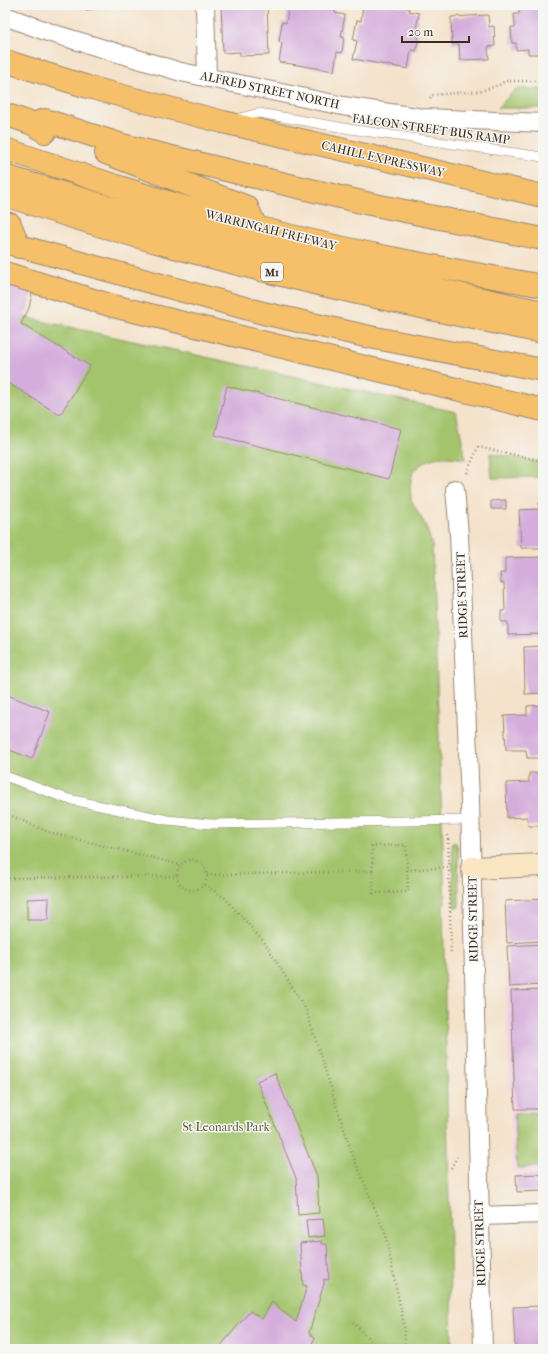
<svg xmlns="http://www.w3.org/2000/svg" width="548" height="1354" font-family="'IM FELL French Canon',serif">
<rect width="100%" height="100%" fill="#f6f6f2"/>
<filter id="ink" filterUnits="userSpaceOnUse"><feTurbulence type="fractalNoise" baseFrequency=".025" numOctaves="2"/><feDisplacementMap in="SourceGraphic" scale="8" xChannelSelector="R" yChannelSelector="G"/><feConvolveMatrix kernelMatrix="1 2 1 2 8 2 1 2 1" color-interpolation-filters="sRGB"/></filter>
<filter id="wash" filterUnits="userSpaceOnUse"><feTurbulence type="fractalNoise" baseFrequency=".012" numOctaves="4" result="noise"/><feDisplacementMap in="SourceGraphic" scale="16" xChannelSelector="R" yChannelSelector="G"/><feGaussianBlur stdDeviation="0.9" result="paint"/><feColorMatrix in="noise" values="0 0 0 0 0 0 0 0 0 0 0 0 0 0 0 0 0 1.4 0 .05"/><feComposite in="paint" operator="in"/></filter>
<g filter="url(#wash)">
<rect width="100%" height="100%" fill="#f4e2ca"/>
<path fill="#f2cfe2" d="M506 988H543V1172L513 1173Z"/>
<path fill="#a3c46c" stroke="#6f7745" d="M516 89H543V108H497Z
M5 313 456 412 466 459C443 456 431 454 413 471L410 486 411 500 426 526 432 545 445 904 443 905 452 1349H5Z
M490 453 543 463V477L492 478Z
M452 842 456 843 458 848 459 907H454Z
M543 1112V1167L517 1168 514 1113Z"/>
<g id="blocks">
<path fill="#d5addc" d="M85 5H109V6L86 10Z
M221 5H267L269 55 240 56V52L223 53Z
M289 5H305L335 10V13L345 15 341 37H344L342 53 337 52 334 71 279 62 282 43 279 42 282 22 286 23Z
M363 5H391L409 8V11L419 13 415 35H419L416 51 411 50 408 69 353 59 357 41 353 40 357 20 361 21Z
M519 5H543V54H528V49L516 50V43H512L511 27H515L514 14H519Z
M488 15 489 27 494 26 495 46 488 47 489 59 460 60 459 44H452L451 17Z
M5 281 33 288 29 308 21 324 90 366 60 415 5 381Z
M227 386 401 429 389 479 215 435Z
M506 500V509H491V501Z
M539 503H543V548H521L519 510 539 509Z
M543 557V634L508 635V622H501V611H505L504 583H501L500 573H505V558Z
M543 646V693L525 694 524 647Z
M5 694 50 712 32 759 5 748Z
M543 705V758H527L526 750H506L504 716 527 715V706Z
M529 773H543V826H528L527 817 507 818 506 783 529 782Z
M49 898 48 920H27V899Z
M543 899V941L507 943 505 901Z
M543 944V985L509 987 507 946Z
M543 990V1109H515L511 991Z
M275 1073 317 1176 319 1213 298 1215 296 1178 257 1081Z
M543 1174V1191L517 1192 516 1175Z
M323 1219 325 1236 308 1238 306 1220Z
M322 1241V1244H327L329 1280 324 1279V1284L309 1333 315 1338 309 1349H218L250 1311 262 1319 272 1302 296 1322 307 1286 303 1285 300 1243Z
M543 1306V1349H515L513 1307Z"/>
</g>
</g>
<g filter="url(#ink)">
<use href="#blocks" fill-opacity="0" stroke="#988674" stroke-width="1"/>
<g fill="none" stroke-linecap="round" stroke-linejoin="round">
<g stroke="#988674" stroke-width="10">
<path id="lane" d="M236 119 259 113 350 129 543 157
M5 776 68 799 167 820 211 824 470 820"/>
</g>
<g stroke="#988674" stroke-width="20">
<path id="street" d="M205 5 207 78
M5 16 51 33 181 72 343 106 423 118 543 123
M455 489 459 534 470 802 483 1349
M479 1216 543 1214"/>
</g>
<g stroke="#988674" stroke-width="24">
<path id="secondary" d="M472 868 543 865"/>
</g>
<g stroke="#988674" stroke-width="24">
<path id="highway" d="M5 61 88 87 223 122 543 196
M5 114 33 124 45 132
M33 124 45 120 122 145 251 176 370 204 543 239
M5 149C88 177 171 205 256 227 351 252 447 269 543 286
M106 153 247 207 256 227
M5 176C82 199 159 223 237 243 338 269 441 290 543 312
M5 195C181 255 361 296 543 332
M5 223 10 224 19 247
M5 242 263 313 370 337 543 370
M5 273 113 306 543 410"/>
</g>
<path stroke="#988674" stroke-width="2.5" stroke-dasharray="1 3" stroke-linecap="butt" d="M430 98 432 95 481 91 499 85 505 81H543
M467 473 478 447 543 461
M5 813 48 832 181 865
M448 835 449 866
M177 875a15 15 0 1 1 30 0a15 15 0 1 1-30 0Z
M407 870 449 867
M449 871 451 954
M207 875 373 871V893L408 892 406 845 372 846 373 871
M5 878 177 876
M204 885 224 897 265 943 306 1010 351 1151 385 1233 405 1330 404 1349
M451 1168 457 1157
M353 1322 378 1349"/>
<use href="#lane" stroke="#fff" stroke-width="9"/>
<use href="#street" stroke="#fff" stroke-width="18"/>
<use href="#secondary" stroke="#fbe6c4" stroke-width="22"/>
<use href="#highway" stroke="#f6c06b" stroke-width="22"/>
</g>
</g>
<g text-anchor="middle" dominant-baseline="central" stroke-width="3" stroke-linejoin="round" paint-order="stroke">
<rect fill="#f6f6f2" stroke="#73675e" stroke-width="1" x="261" y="263" width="22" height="18" rx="3"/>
<g font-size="11" font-weight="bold" fill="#3b2a1e">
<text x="272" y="272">M1</text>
</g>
<g font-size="12" fill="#3b2a1e" stroke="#f6f6f2">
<text transform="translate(270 90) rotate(12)">ALFRED STREET NORTH</text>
<text transform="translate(431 129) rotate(8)">FALCON STREET BUS RAMP</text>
<text transform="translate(383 159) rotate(13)">CAHILL EXPRESSWAY</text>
<text transform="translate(271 230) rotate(14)">WARRINGAH FREEWAY</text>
<text transform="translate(462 595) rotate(-92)">RIDGE STREET</text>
<text transform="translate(473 919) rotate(-91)">RIDGE STREET</text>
<text transform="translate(480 1243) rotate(-92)">RIDGE STREET</text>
</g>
<g font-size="12" fill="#5a5835" stroke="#f6f6f2">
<text x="226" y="1127">St Leonards Park</text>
</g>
</g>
<rect width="548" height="1354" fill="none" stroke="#f6f6f2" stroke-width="20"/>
<path d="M402 36v6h67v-6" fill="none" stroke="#3b2a1e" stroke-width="2"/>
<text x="408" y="36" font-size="12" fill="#3b2a1e" stroke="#f6f6f2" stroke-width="3" paint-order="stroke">20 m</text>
</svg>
